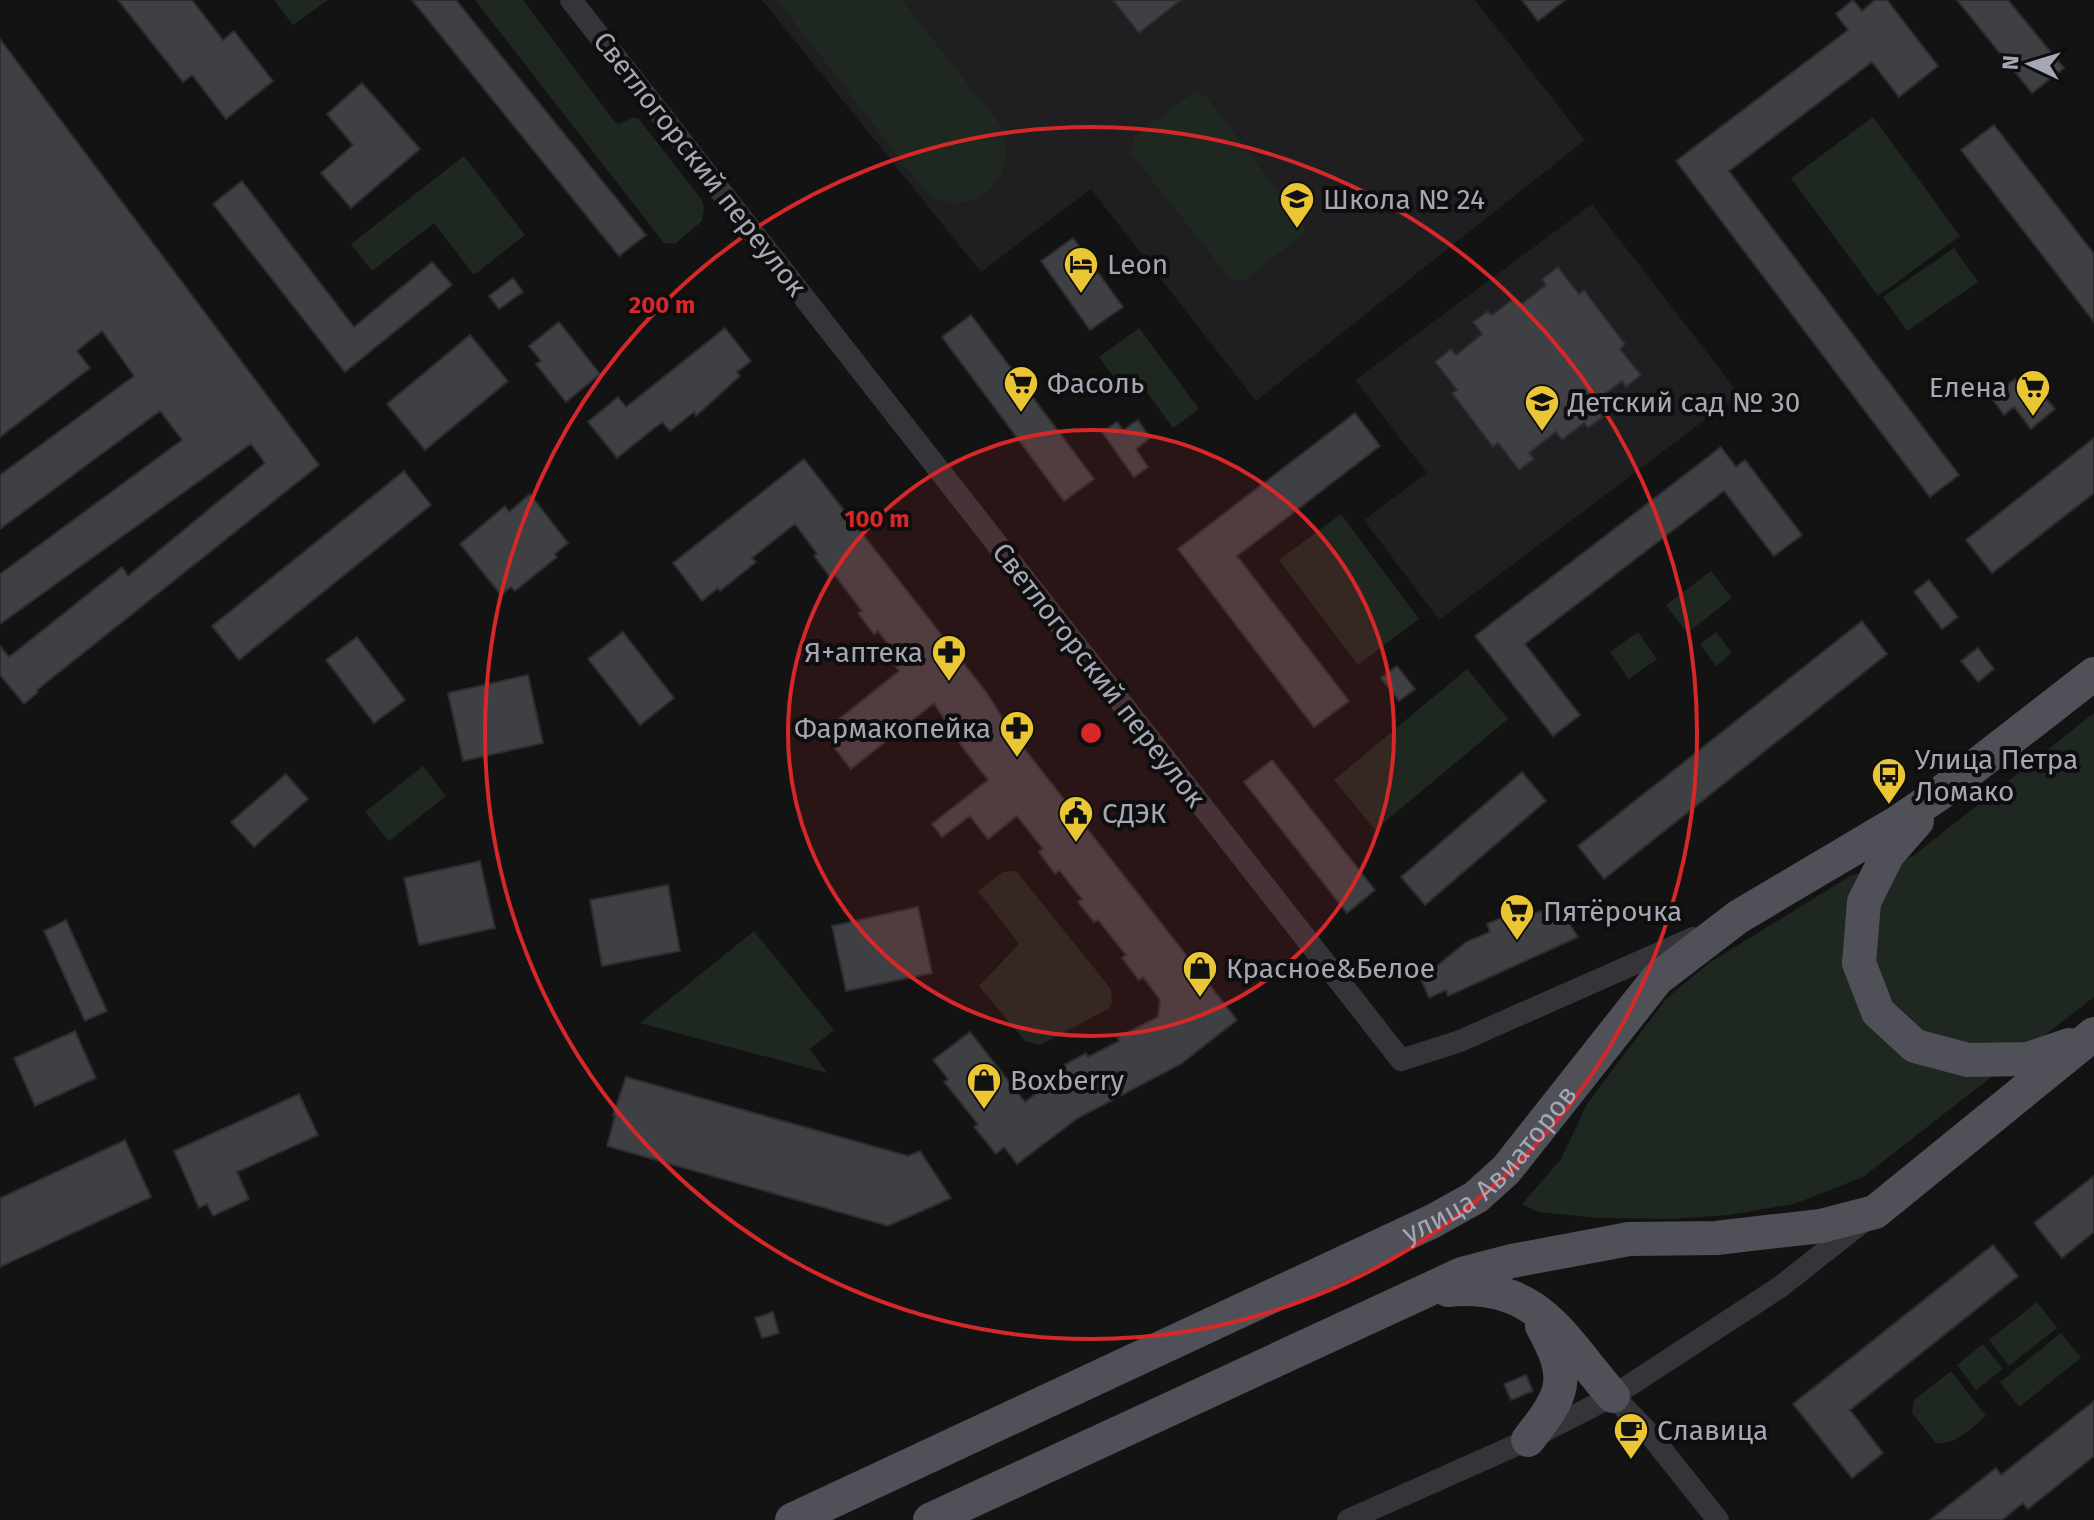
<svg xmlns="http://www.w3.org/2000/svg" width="2094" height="1520" font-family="'Fira Sans',sans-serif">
<rect width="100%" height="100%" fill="#131314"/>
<path fill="#1f1f21" d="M762 0H1475L1585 140 1256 401 1091 189 981 272Z
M1592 204 1739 394 1439 620 1364 520 1427 473 1355 380Z"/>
<path fill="#1f2721" d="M274 0H328L293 25Z
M475 0H523L615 122 619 124 634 117 639 119 702 200 704 208 702 221 675 244 664 243Z
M777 0H902C925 29 947 58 970 87 979 100 993 112 1000 126 1013 150 1005 182 982 196 963 208 941 203 925 191Z
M1194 92 1206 96 1304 226V233L1244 281 1230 279 1130 152 1134 136Z
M1873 117 1960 236 1878 296 1791 178Z
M464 156 525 235 474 275 434 223 372 271 351 244Z
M1954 248 1978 282 1907 331 1883 297Z
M1139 328 1199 409 1173 428 1138 380 1123 390 1099 357Z
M1341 514 1419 619 1358 665 1279 560Z
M1711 571 1732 598 1687 633 1666 605Z
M1638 632 1657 659 1629 679 1610 652Z
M1716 632 1732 653 1716 666 1700 644Z
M1467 669 1508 719 1375 830 1334 780Z
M2094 713V997L1863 1177 1794 1204 1729 1215 1671 1219 1598 1218 1538 1212 1522 1204 1561 1159 1587 1104 1666 999 1709 963 1850 876 1913 856Z
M423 766 446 796 389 841 365 812Z
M1012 871 1017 872 1111 989 1112 1003 1108 1009 1040 1045 1025 1041 979 986 1019 944 978 891 1003 872Z
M754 931 834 1030 810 1049 827 1073 640 1023Z
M2037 1302 2057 1328 2009 1366 1989 1340Z
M2061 1333 2081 1358 2019 1407 2000 1382Z
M1983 1344 2003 1369 1976 1390 1957 1365Z
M1951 1371 1986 1416C1972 1427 1956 1446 1936 1443L1912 1413 1914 1400Z"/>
<path fill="#3f4044" stroke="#2d2d30" stroke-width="2" d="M118 0H192L223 40 234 31 273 81 226 119 192 75 183 82Z
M412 0H456L646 235 619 256Z
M1113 0H1181L1139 33Z
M1522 0H1565L1538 21Z
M1853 0 1862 11 1875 0H1887L1938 66 1899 97 1872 62 1729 171 1959 475 1930 497 1676 161 1848 30 1836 14Z
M1957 0H2008L2064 68 2032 93Z
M0 39 319 465 37 690 38 692 24 704 0 675V646L9 657 122 567 128 576 265 463 251 444 0 624V574L182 440 160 411 0 529V475L134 376 102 331 77 351 90 368 0 437Z
M362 83 420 149 351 208 321 173 353 145 327 114Z
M1994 125 2094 254V322L1961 150Z
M242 181 354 327 432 262 452 285 345 372 213 204Z
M1073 238 1123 307 1090 330 1041 261Z
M1558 267 1579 294 1584 290 1596 306 1625 344 1620 349 1641 375 1626 387 1622 381 1593 403 1603 417 1588 428 1584 423 1562 440 1556 432 1529 453 1534 459 1519 470 1498 443 1493 447 1452 393 1457 390 1435 362 1451 349 1456 355 1482 334 1473 322 1488 311 1492 315 1514 298 1520 305 1546 285 1542 279Z
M513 278 523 292 499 309 489 296Z
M971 315 1094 479 1064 501 942 337Z
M559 322 600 374 566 402 536 364 541 361 529 346Z
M725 328 751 361 737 372 740 376 696 416 694 412 670 431 662 422 617 458 588 422 618 397 626 407Z
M470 335 508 381 425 450 387 404Z
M2015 379 2032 401 2044 396 2055 409 2031 429 2014 407 2004 415 1991 397Z
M1355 413 1380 446 1237 556 1349 701 1314 727 1178 549Z
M1138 420 1150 438 1136 449 1148 467 1134 477 1102 432 1117 422 1123 430Z
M2094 438V493L1992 573 1966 540Z
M1721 447 1736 467 1745 460 1802 535 1774 556 1724 491 1525 644 1580 715 1553 736 1475 636Z
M804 459 986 692 1012 733 1237 1020 1181 1064 1078 1118 1017 1164 1004 1147 996 1154 974 1127 978 1124 944 1082 948 1079 933 1060 970 1032 1025 1102 1048 1084 1045 1079 1066 1069 1064 1065 1086 1053 1088 1057 1119 1041 1117 1038 1158 1017 1160 1000 1143 977 1139 980 1122 958 1126 955 1098 920 1094 922 1078 902 1082 899 1059 870 1055 874 1039 852 1043 849 1017 816 988 839 970 816 942 837 932 824 988 780 963 748 934 703 851 769 833 746 823 732 899 671 892 662 898 657 878 631 874 634 866 624 858 613 862 611 834 574 830 577 814 556 817 554 795 524 752 558 756 562 720 591 718 588 702 601 673 563Z
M404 471 431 505 239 660 212 626Z
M530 494 568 543 555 554 557 557 515 591 511 587 501 595 460 544 505 506 509 512Z
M1929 580 1958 617 1942 629 1914 592Z
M1862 621 1887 654 1604 879 1578 846Z
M623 632 674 698 640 725 588 659Z
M357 637 405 700 374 723 326 660Z
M1978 648 1994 669 1978 682 1961 661Z
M1397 666 1415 689 1399 701 1381 678Z
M528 675 543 743 463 761 448 693Z
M1272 760 1375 890 1347 913 1244 782Z
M1522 772 1546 801 1425 905 1401 877Z
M286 774 308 799 254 847 231 822Z
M480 861 495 928 419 945 404 878Z
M668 885 680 951 602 966 590 900Z
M1557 904 1578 937 1448 996 1446 990 1429 998 1421 979 1466 942 1490 932 1487 924 1514 912 1517 921Z
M918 907 932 973 846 991 832 926Z
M66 920 107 1011 85 1021 44 931Z
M75 1031 96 1078 35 1106 14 1058Z
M626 1077 908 1156 920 1151 951 1198 888 1226 607 1146 615 1116 613 1115Z
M299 1094 318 1135 237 1172 249 1199 213 1216 207 1204 199 1208 174 1151Z
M125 1140 151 1197 0 1267V1198Z
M2094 1176V1232L2062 1258 2034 1223Z
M1993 1245 2018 1276 1850 1410 1883 1453 1852 1478 1793 1404Z
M773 1312 779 1333 762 1338 755 1318Z
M1526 1375 1533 1391 1511 1400 1504 1384Z
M2094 1401V1456L2028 1509 2023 1503 2002 1520H1930L1996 1468 2001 1475Z"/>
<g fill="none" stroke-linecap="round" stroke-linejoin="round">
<path stroke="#343439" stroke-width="22" d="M571 0 1401 1060 1460 1041 1693 938
M1613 1396 1647 1431 1718 1520
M1348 1520 1523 1442 1613 1396 1780 1287 1865 1220"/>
<g stroke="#505158" stroke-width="34">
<path d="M1917 821 1888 854 1864 902 1859 963 1878 1012 1915 1046 1968 1060 2028 1059 2069 1045"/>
<path d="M1448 1290C1538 1281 1561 1337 1613 1396"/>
<path d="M1528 1440C1564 1394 1572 1380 1542 1326"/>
<path id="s1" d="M792 1520 1433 1221 1476 1197 1506 1170 1657 979 1738 917 1895 824 1942 792 2094 674"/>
<path d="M930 1520 1462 1274 1512 1261 1629 1239 1716 1238 1776 1231 1821 1226 1875 1212 2094 1034"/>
</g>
</g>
<circle cx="1091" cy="733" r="303" fill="#d62828" fill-opacity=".12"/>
<g fill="none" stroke="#d62828" stroke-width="4">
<circle cx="1091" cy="733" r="303"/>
<circle cx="1091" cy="733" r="606"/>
</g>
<defs>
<g id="school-pin" transform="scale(1.8)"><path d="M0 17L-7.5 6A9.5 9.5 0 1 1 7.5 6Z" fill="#eac635" stroke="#0e0e0f"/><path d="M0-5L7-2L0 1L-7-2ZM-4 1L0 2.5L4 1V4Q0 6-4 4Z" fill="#111"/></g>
<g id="hotel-pin" transform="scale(1.8)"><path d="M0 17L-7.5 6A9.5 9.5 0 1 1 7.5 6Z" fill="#eac635" stroke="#0e0e0f"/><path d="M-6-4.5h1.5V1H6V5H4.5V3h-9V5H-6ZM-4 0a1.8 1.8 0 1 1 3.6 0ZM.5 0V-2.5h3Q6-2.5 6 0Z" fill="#111"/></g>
<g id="supermarket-pin" transform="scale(1.8)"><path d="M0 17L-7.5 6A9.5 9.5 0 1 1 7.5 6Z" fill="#eac635" stroke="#0e0e0f"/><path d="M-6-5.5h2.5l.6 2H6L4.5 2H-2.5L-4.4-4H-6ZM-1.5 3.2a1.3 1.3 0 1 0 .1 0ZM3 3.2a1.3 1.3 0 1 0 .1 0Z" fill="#111"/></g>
<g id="pharmacy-pin" transform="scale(1.8)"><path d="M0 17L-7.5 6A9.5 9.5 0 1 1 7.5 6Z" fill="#eac635" stroke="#0e0e0f"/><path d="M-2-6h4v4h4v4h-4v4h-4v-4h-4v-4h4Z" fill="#111"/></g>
<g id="bus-pin" transform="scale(1.8)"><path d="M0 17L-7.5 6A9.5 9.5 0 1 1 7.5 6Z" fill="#eac635" stroke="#0e0e0f"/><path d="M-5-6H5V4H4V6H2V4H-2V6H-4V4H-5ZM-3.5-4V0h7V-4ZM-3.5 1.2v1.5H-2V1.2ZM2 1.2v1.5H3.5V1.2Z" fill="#111"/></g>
<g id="civic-pin" transform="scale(1.8)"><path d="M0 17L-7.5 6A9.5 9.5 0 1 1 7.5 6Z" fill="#eac635" stroke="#0e0e0f"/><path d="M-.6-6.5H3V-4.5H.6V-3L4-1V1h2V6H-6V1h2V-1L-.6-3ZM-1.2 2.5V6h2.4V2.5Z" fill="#111"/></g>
<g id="shop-pin" transform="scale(1.8)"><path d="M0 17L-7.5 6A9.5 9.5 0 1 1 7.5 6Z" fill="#eac635" stroke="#0e0e0f"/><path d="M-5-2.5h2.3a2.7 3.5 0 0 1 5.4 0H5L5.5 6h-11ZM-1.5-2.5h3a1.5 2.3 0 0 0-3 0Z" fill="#111"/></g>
<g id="cafe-pin" transform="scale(1.8)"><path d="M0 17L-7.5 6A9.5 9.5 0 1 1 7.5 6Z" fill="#eac635" stroke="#0e0e0f"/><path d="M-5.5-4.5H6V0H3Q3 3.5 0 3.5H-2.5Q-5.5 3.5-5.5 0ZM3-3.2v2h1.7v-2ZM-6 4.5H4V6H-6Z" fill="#111"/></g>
</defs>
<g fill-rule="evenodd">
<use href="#school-pin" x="1297" y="199"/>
<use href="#hotel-pin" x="1081" y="264"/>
<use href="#supermarket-pin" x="1021" y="383"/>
<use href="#supermarket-pin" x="2033" y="387"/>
<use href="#school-pin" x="1542" y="402"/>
<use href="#pharmacy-pin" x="949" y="652"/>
<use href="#pharmacy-pin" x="1017" y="728"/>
<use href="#bus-pin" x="1889" y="775"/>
<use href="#civic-pin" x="1076" y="813"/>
<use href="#supermarket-pin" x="1517" y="911"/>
<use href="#shop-pin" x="1200" y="968"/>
<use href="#shop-pin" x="984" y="1080"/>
<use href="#cafe-pin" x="1631" y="1430"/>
</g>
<g text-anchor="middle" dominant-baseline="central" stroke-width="8" stroke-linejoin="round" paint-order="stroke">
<g font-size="28" fill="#a5a7b4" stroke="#0e0e0f">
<text transform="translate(700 164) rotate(52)">Светлогорский переулок</text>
<text transform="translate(1099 675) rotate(52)">Светлогорский переулок</text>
<text stroke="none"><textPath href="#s1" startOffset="788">улица Авиаторов</textPath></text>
</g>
<g font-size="28" fill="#a5a7b4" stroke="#0e0e0f" text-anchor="start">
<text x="1323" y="199">Школа № 24</text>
<text x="1107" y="264">Leon</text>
<text x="1047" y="383">Фасоль</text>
<text x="2007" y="387" text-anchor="end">Елена</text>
<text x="1568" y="402">Детский сад № 30</text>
<text x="923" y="652" text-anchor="end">Я+аптека</text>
<text x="991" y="728" text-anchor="end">Фармакопейка</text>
<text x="1915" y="759">Улица Петра<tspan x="1915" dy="32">Ломако</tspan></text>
<text x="1102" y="813">СДЭК</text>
<text x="1543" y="911">Пятёрочка</text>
<text x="1226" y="968">Красное&amp;Белое</text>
<text x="1010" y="1080">Boxberry</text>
<text x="1657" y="1430">Славица</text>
</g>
</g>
<circle cx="1091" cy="733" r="12" fill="#d62828" stroke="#0e0e0f" stroke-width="4"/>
<g font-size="24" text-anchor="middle" font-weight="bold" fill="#d62828" stroke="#0e0e0f" stroke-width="8" stroke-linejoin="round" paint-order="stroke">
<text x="662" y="313">200 m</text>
<text x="877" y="527">100 m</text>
</g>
<g transform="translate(2030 64) rotate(274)" stroke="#0e0e0f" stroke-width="6" paint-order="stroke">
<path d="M0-6L14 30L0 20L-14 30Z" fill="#a5a7b4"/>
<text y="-12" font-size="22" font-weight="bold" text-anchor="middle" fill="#a5a7b4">N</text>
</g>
</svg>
